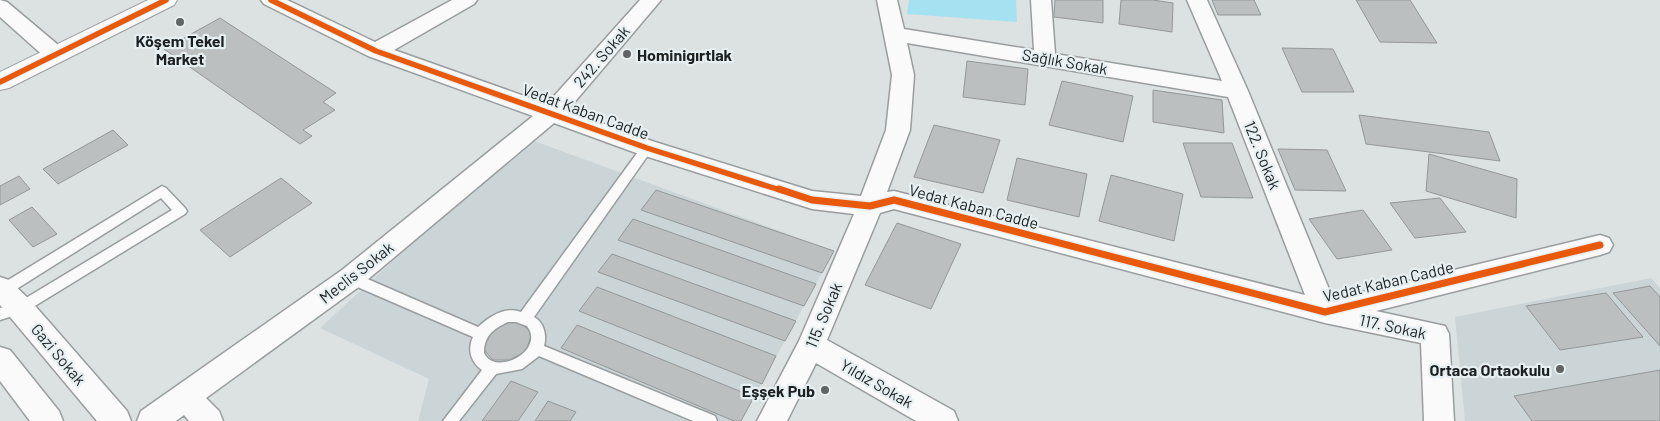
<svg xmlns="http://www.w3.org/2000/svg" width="1660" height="421" font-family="Barlow,sans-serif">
<rect width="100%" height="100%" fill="#dce1e1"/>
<path fill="#cbd5d8" d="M526 138 834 251 741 421H418L429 379 320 328Z
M1651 278 1660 288V421H1465L1455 317Z"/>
<path fill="#a4e2f2" d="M909 0H1016L1017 22 907 14Z"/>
<path fill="#bbbfbf" stroke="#939797" d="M1055 0H1103V23L1054 17Z
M1121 0H1153L1173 3 1172 32 1119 24Z
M1212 0H1254L1261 15H1218Z
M1356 0H1410L1437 43 1380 42Z
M220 18 336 93 323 102 335 110 303 130 312 136 300 144 164 49Z
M1282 48 1333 49 1354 92H1302Z
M967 61 1028 69 1025 105 963 97Z
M1062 81 1133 96 1123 142 1049 125Z
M1153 90 1222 100 1224 133 1153 122Z
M1359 115 1489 132 1500 161 1366 144Z
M934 125 1000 140 983 193 914 177Z
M113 130 128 145 58 184 43 169Z
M1183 143H1232L1253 198 1201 197Z
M1278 149 1327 150 1346 191 1295 190Z
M1429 154 1517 179 1516 218 1426 191Z
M1017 158 1087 174 1079 217 1007 200Z
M1111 175 1183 194 1174 241 1099 221Z
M19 176 30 189 0 205V186Z
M281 178 312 203 230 257 200 230Z
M656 190 834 251 822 273 641 210Z
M1440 198 1466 232 1415 238 1390 203Z
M32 207 57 234 33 247 9 220Z
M1363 210 1392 250 1337 259 1309 219Z
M633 219 816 284 804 306 618 240Z
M897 223 961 244 931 309 865 285Z
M612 254 796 321 785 341 598 272Z
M1650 286 1660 297V346L1613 293Z
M597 287 776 356 762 384 579 311Z
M1606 293 1643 337 1560 350 1526 306Z
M513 322 520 323 529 330 531 336 527 348 523 353 509 360H493L484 350V343L491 331 506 323Z
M577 325 754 397 741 421H734L561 348Z
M1660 370V421H1532L1514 396Z
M511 381 538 392 518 421H482Z
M548 401 576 412 570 421H535Z"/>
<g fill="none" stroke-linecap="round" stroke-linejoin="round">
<g stroke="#999d9e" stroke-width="3">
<path id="service" d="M647 144 653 148 651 151 534 317C544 322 547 336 544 346L715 416 717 421H693L539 356 522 369 496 374 459 421H443L482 370C471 362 467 350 473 337L346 282 344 278 346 274 351 273 356 274 478 327C490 316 505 306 521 312L643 145ZM508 322H516L527 326C546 351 495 377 484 353 484 336 493 329 508 322Z
M162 186 166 188 185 208 187 211 185 214 25 312 0 320V308L16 304 172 210 161 198 7 295 0 296V285Z"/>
</g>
<g stroke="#999d9e" stroke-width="3">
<path id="minor" d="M0 0 7 2 63 49 66 54 63 59 55 61 47 59 0 17Z
M261 0H287L375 42 452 0H477L474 4 394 50 547 104 640 0H661L567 111 655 142 812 191 861 196 886 130 892 75 877 0H897L904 29 1034 50 1031 0H1051L1055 54 1222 81 1187 0H1207L1248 91 1333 299 1600 235 1609 238 1613 245 1609 252 1600 255 1376 311 1445 326 1449 334 1454 421H1424L1421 343 1325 323 894 209 880 213 827 340 954 411 958 421H916L816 363 787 421H757L799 341 854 214 812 209 639 154 554 123 360 286 206 398 219 411 223 421H189L184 415 176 421H137L141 411 342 270 533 116 368 56 264 4ZM907 43 1228 97 1305 295 894 191 887 192 910 130 914 75Z
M0 277 9 280 30 300 127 411 131 421H97L0 305Z
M0 347 10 350 59 411 63 421H30L0 381Z"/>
</g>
<g stroke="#999d9e" stroke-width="2">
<path id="tertiary" d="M148 0H177L174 5 9 88 0 90V72Z"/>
</g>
<use href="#service" fill="#fafafa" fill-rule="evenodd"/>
<use href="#minor" fill="#fafafa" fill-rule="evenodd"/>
<use href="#tertiary" fill="#fafafa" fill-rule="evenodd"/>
<g stroke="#e6eff1" stroke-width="8">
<path id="cycleway-far1" d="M271 0 376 51 647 148 783 191
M0 82 166 0"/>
</g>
<g stroke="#e6eff1" stroke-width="10">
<path id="cycleway" d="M779 189 812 200 870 206 894 200 1325 312 1600 245"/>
</g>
<use href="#cycleway-far1" stroke="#e8590c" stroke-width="5.5"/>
<use href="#cycleway" stroke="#e8590c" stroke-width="7"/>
</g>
<g fill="#606464" stroke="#e6eff1" stroke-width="2">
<circle cx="180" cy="22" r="5"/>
<circle cx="627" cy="54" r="5"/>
<circle cx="1560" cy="369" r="5"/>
<circle cx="825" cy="390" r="5"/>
</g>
<g text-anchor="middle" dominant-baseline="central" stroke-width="4.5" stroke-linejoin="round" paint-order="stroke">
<g font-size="16" font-weight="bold" fill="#1d2020" stroke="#e6eff1" text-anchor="end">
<text x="180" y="40" text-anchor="middle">Köşem Tekel<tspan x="180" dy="18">Market</tspan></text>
<text x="637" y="54" text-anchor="start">Hominigırtlak</text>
<text x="1550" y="369">Ortaca Ortaokulu</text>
<text x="815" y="390">Eşşek Pub</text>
</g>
<g font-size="16" fill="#1d2020" stroke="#e6eff1">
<text transform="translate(601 56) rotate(-49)">242. Sokak</text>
<text transform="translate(1065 61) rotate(10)">Sağlık Sokak</text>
<text transform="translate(586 111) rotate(20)">Vedat Kaban Cadde</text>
<text transform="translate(1263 155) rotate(68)">122. Sokak</text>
<text transform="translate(974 206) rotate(15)">Vedat Kaban Cadde</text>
<text transform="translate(356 272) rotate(-38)">Meclis Sokak</text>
<text transform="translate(1388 281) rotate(-13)">Vedat Kaban Cadde</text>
<text transform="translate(823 315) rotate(-67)">115. Sokak</text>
<text transform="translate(1393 326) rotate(12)">117. Sokak</text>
<text transform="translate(59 354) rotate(50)">Gazi Sokak</text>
<text transform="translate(877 383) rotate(30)">Yıldız Sokak</text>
</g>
</g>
</svg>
